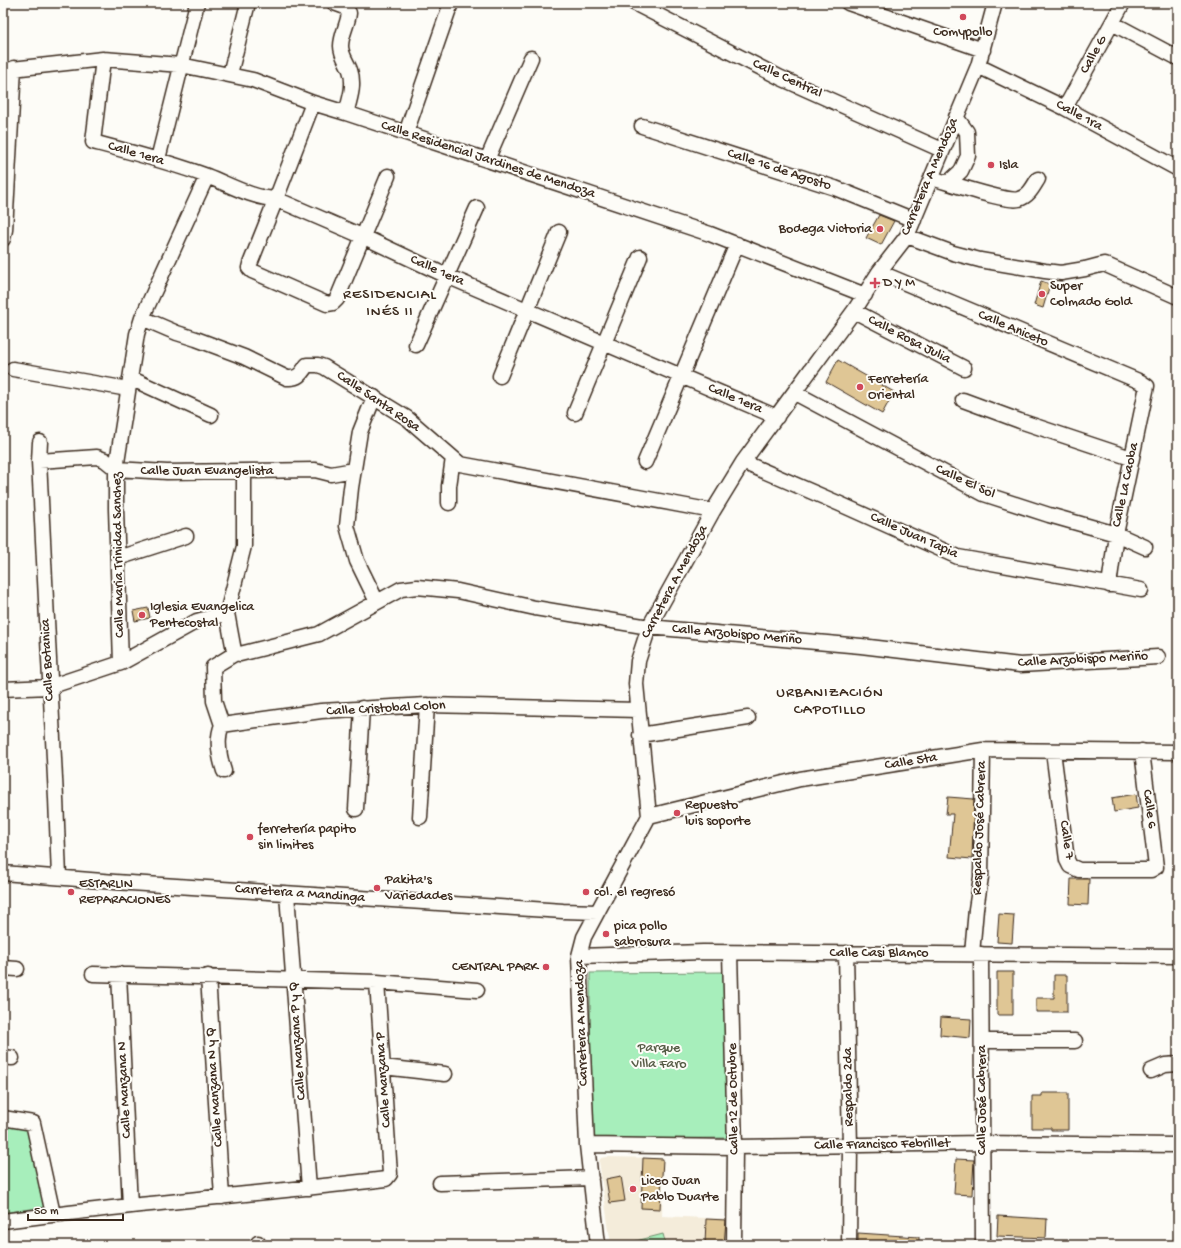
<svg xmlns="http://www.w3.org/2000/svg" width="1181" height="1248" font-family="'Gochi Hand',sans-serif">
<rect width="100%" height="100%" fill="#fdfcf7"/>
<filter id="ink" filterUnits="userSpaceOnUse"><feTurbulence type="fractalNoise" baseFrequency=".025" numOctaves="2"/><feDisplacementMap in="SourceGraphic" scale="8" xChannelSelector="R" yChannelSelector="G"/><feConvolveMatrix kernelMatrix="1 2 1 2 8 2 1 2 1" color-interpolation-filters="sRGB"/></filter>
<g filter="url(#ink)">
<path fill="#f4ecda" d="M606 1157 664 1158 662 1216 727 1219 726 1245H611L599 1161 601 1158Z"/>
<path fill="#a7eebb" stroke="#718c6c" d="M727 972 728 1138 591 1139 590 973Z
M3 1122 26 1125 45 1207 3 1213Z
M663 1234 666 1245H637L636 1241Z"/>
<path fill="#dfc695" stroke="#3b2a1e" d="M879 215 894 221 881 245 866 238Z
M1041 281 1050 284 1043 308 1034 305Z
M838 360 894 392 882 414 826 382Z
M148 608 150 618 135 621 133 611Z
M1136 794 1138 808 1114 812 1112 798Z
M948 797 974 799 972 859 949 857 953 814H946Z
M1071 879H1089L1088 905 1070 904Z
M999 914 1014 915 1012 943 997 942Z
M997 972H1013V1015H997Z
M1054 975H1067V1012H1036V998H1054Z
M941 1017 971 1019 970 1038 940 1035Z
M1042 1093H1068V1130H1051V1128H1032V1096H1042Z
M643 1158 663 1159 660 1209 641 1208Z
M956 1159 974 1160 972 1195 954 1194Z
M621 1176 625 1201 610 1203 606 1179Z
M998 1216 1047 1219 1046 1238 997 1236Z
M706 1219 726 1220 724 1245H705Z
M858 1233 919 1237V1245H858Z"/>
<g fill="none" stroke-linecap="round" stroke-linejoin="round">
<g stroke="#3b2a1e" stroke-width="17">
<path id="minor" d="M334 3 345 7 349 13C348 24 341 35 341 46 341 55 347 62 350 70 355 84 350 99 346 113
M634 3 781 78 942 150
M848 3 983 50
M1112 23 1178 58
M103 59 93 142C131 152 170 162 207 176 230 185 252 198 276 199L364 237 447 276 777 417
M978 66 1065 108 1178 169
M3 70 103 59 181 65 253 80 313 103 346 113 710 234 865 295
M230 74 248 3
M313 103 276 199 250 264 249 268 252 271 327 304 333 303 337 299 388 176
M1065 108 1123 3
M642 126 835 188 914 220
M406 133 450 6
M158 159 197 3
M487 160 531 58
M931 178C948 182 1007 203 1019 199 1029 196 1033 187 1038 179
M949 182 961 171 968 156 967 132 956 117
M907 236 953 253 980 260 1045 271 1061 273 1085 269 1104 264 1178 297
M3 239 5 230 14 68
M879 272 1141 382 1147 386 1116 534 1109 585
M854 311 964 368
M142 318 177 333 196 339 244 357 287 378C298 379 301 374 307 365H318L324 367 407 418 460 464 713 511
M416 345 477 208
M13 369 128 389
M500 376 559 232
M130 378 211 415
M795 393 984 494 1049 515 1116 534 1145 547
M374 397 360 432 351 488 347 526 357 561 377 602
M963 400 1020 421 1131 458
M575 413 640 257
M40 442 39 461 56 798 59 877
M39 461 97 457 105 460 116 469 167 472 315 470 331 474 354 470
M645 462 737 244
M743 462 840 504 958 557 1141 590
M449 503V486L453 458
M118 558 186 536
M236 653 240 654 319 634 401 589 417 587 458 591 535 608 649 627 861 646 1020 665 1158 657
M236 653 213 667 214 701 222 725 321 711 427 705 638 710
M236 653 234 651 227 613 244 546V472
M121 663 116 509V469L137 334 142 318 207 176
M3 689 49 687 121 663 197 621 227 613
M222 725C216 739 219 756 224 771
M640 735 748 718
M1053 751 1067 860 1070 866 1079 870H1151L1156 867 1142 751
M356 809 362 708
M649 816 800 779 983 750 1178 752
M420 817 427 705
M3 873 115 882 563 911 597 912
M287 894 309 1188
M730 953 735 1147 734 1245
M846 953 850 1146 849 1245
M972 954 976 909 981 877 983 750
M981 954 983 1245
M579 956 703 952 1178 956
M3 968 17 969
M93 974 377 982 477 990
M119 974 130 1206
M208 976 222 1197
M982 1041H1075
M3 1057 12 1058
M383 1067 445 1074
M1151 1071 1165 1065 1178 1064
M3 1118 33 1123 53 1214
M587 1145 735 1147 982 1143 1178 1145
M440 1183 591 1178
M3 1221C131 1204 259 1194 386 1179L390 1174 377 982
M258 1243V1245
M598 1245 587 1145 579 956 584 937 649 816 636 684 638 661 649 627 713 511 743 462 854 311 879 272 907 236 978 66 995 3"/>
</g>
<use href="#minor" stroke="#fdfcf7" stroke-width="14"/>
</g>
</g>
<g fill="#d1495b" stroke="#fdfcf7" stroke-width="1.5">
<circle cx="963" cy="17" r="4"/>
<circle cx="991" cy="165" r="4"/>
<circle cx="880" cy="229" r="4"/>
<path d="M873 277h4v4h4v4h-4v4h-4v-4h-4v-4h4z"/>
<circle cx="1042" cy="294" r="4"/>
<circle cx="860" cy="387" r="4"/>
<circle cx="142" cy="615" r="4"/>
<circle cx="677" cy="813" r="4"/>
<circle cx="250" cy="837" r="4"/>
<circle cx="377" cy="888" r="4"/>
<circle cx="71" cy="892" r="4"/>
<circle cx="586" cy="892" r="4"/>
<circle cx="606" cy="934" r="4"/>
<circle cx="546" cy="967" r="4"/>
<circle cx="633" cy="1189" r="4"/>
</g>
<g text-anchor="middle" dominant-baseline="central" stroke-width="4" stroke-linejoin="round" paint-order="stroke">
<g font-size="14" fill="#3b2a1e" stroke="#fdfcf7" text-anchor="start">
<text x="963" y="32" text-anchor="middle">Comypollo</text>
<text x="999" y="165">Isla</text>
<text x="872" y="229" text-anchor="end">Bodega Victoria</text>
<text x="883" y="283">D Y M</text>
<text x="1050" y="286">Super<tspan x="1050" dy="16">Colmado Gold</tspan></text>
<text x="868" y="379">Ferretería<tspan x="868" dy="16">Oriental</tspan></text>
<text x="150" y="607">Iglesia Evangelica<tspan x="150" dy="16">Pentecostal</tspan></text>
<text x="685" y="805">Repuesto<tspan x="685" dy="16">luis soporte</tspan></text>
<text x="258" y="829">ferretería papito<tspan x="258" dy="16">sin limites</tspan></text>
<text x="385" y="880">Pakita's<tspan x="385" dy="16">Variedades</tspan></text>
<text x="79" y="884">ESTARLIN<tspan x="79" dy="16">REPARACIONES</tspan></text>
<text x="594" y="892">col. el regresó</text>
<text x="614" y="926">pica pollo<tspan x="614" dy="16">sabrosura</tspan></text>
<text x="538" y="967" text-anchor="end">CENTRAL PARK</text>
<text x="641" y="1181">Liceo Juan<tspan x="641" dy="16">Pablo Duarte</tspan></text>
</g>
<g font-size="14" fill="#3b2a1e" stroke="#fdfcf7">
<text transform="translate(1094 55) rotate(-61)">Calle G</text>
<text transform="translate(787 79) rotate(25)">Calle Central</text>
<text transform="translate(1079 116) rotate(28)">Calle 1ra</text>
<text transform="translate(136 154) rotate(16)">Calle 1era</text>
<text transform="translate(488 160) rotate(18)">Calle Residencial Jardines de Mendoza</text>
<text transform="translate(779 170) rotate(18)">Calle 16 de Agosto</text>
<text transform="translate(930 177) rotate(-67)">Carretera A Mendoza</text>
<text transform="translate(437 271) rotate(24)">Calle 1era</text>
<text transform="translate(1013 329) rotate(23)">Calle Aniceto</text>
<text transform="translate(909 340) rotate(27)">Calle Rosa Julia</text>
<text transform="translate(735 399) rotate(23)">Calle 1era</text>
<text transform="translate(378 402) rotate(34)">Calle Santa Rosa</text>
<text x="207" y="471">Calle Juan Evangelista</text>
<text transform="translate(965 482) rotate(25)">Calle El Sol</text>
<text transform="translate(1126 485) rotate(-78)">Calle La Caoba</text>
<text transform="translate(914 536) rotate(24)">Calle Juan Tapia</text>
<text transform="translate(119 555) rotate(-91)">Calle Maria Trinidad Sanchez</text>
<text transform="translate(675 582) rotate(-62)">Carretera A Mendoza</text>
<text transform="translate(737 635) rotate(5)">Calle Arzobispo Meriño</text>
<text transform="translate(48 660) rotate(-93)">Calle Botanica</text>
<text transform="translate(1083 660) rotate(-3)">Calle Arzobispo Meriño</text>
<text transform="translate(386 709) rotate(-3)">Calle Cristobal Colon</text>
<text transform="translate(911 762) rotate(-9)">Calle 5ta</text>
<text transform="translate(1149 809) rotate(82)">Calle 6</text>
<text transform="translate(980 828) rotate(-88)">Respaldo José Cabrera</text>
<text transform="translate(1066 840) rotate(81)">Calle 7</text>
<text transform="translate(300 894) rotate(4)">Carretera a Mandinga</text>
<text x="879" y="953">Calle Casi Blamco</text>
<text transform="translate(582 1023) rotate(-92)">Carretera A Mendoza</text>
<text transform="translate(298 1041) rotate(-94)">Calle Manzana P y Q</text>
<text transform="translate(384 1080) rotate(-94)">Calle Manzana P</text>
<text transform="translate(215 1087) rotate(-94)">Calle Manzana N y Q</text>
<text transform="translate(849 1087) rotate(-91)">Respaldo 2da</text>
<text transform="translate(125 1090) rotate(-93)">Calle Manzana N</text>
<text transform="translate(734 1099) rotate(-91)">Calle 12 de Octubre</text>
<text transform="translate(982 1100) rotate(-90)">Calle José Cabrera</text>
<text transform="translate(882 1145) rotate(-1)">Calle Francisco Febrillet</text>
</g>
<g font-size="14" fill="#565b45" stroke="#fdfcf7">
<text x="659" y="1048">Parque<tspan x="659" dy="16">Villa Faro</tspan></text>
</g>
<g font-size="15" letter-spacing="1" fill="#3b2a1e" stroke="#fdfcf7">
<text x="390" y="295">RESIDENCIAL<tspan x="390" dy="17">INÉS II</tspan></text>
<text x="830" y="693">URBANIZACIÓN<tspan x="830" dy="17">CAPOTILLO</tspan></text>
</g>
</g>
<rect width="1181" height="1248" fill="none" stroke="#fdfcf7" stroke-width="16"/>
<rect x="8" y="8" width="1165" height="1232" fill="none" stroke="#3b2a1e" stroke-width="1.5" filter="url(#ink)"/>
<path d="M28 1214v6h95v-6" fill="none" stroke="#3b2a1e" stroke-width="2"/>
<text x="34" y="1214" font-size="12" fill="#3b2a1e" stroke="#fdfcf7" stroke-width="3" paint-order="stroke">50 m</text>
</svg>
